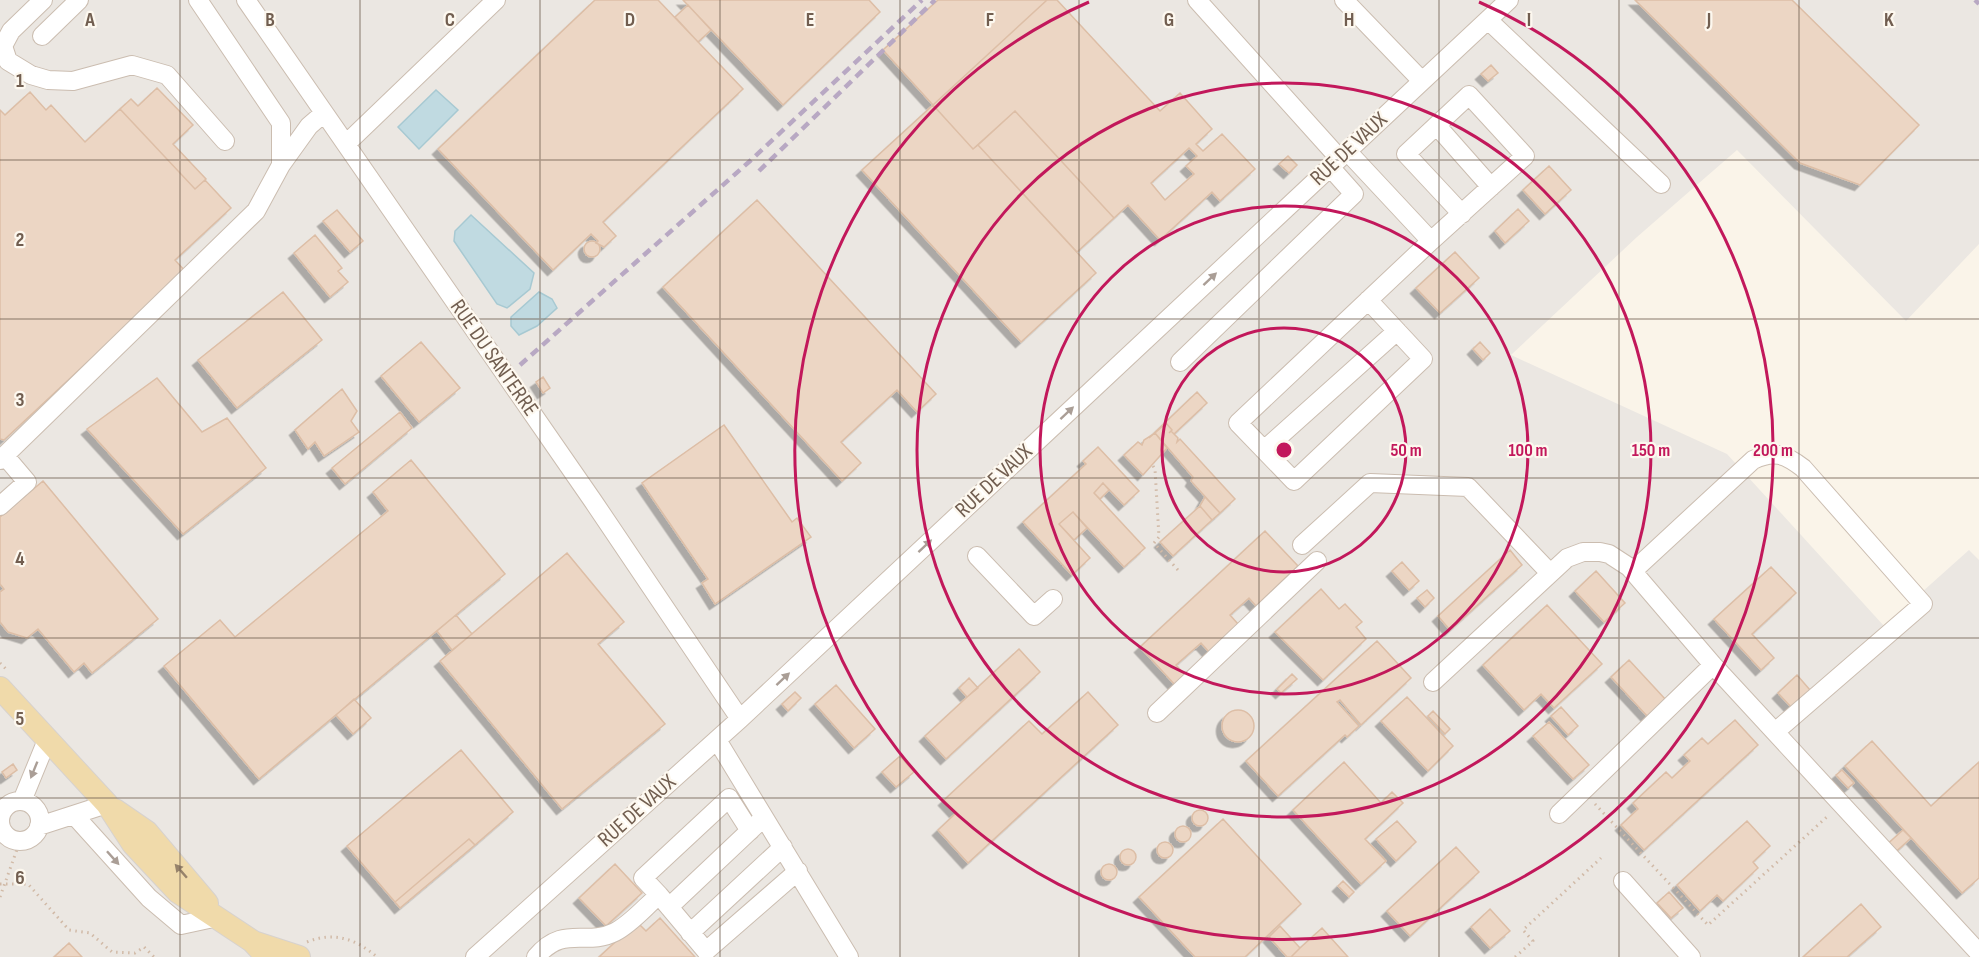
<svg xmlns="http://www.w3.org/2000/svg" width="1979" height="957" font-family="'Sofia Sans Condensed',sans-serif">
<defs>
<filter id="shadow"><feDropShadow dx="-5.5" dy="5.5" stdDeviation="0" flood-color="#0004"/></filter>
</defs>
<rect width="100%" height="100%" fill="#faf4e9"/>
<path fill="#ebe7e2" d="M0 0H1979V244L1906 321 1737 150 1637 237 1511 355 1727 454 1884 626 1969 550 1979 560V957H0Z"/>
<path fill="#c0dae1" stroke="#a7c9d2" stroke-width="1.5" d="M436 90 458 110 419 149 398 127Z
M471 215 534 273 530 289 507 308 497 304 454 241 455 231Z
M539 292 552 299 557 308 537 326 519 335 511 326V317Z"/>
<path fill="#ecd6c4" stroke="#ddbea6" stroke-width="1.5" fill-rule="evenodd" filter="url(#shadow)" d="M595 0H658L743 89 603 222 616 236 604 247 596 243 598 241 591 234 553 270 438 149Z
M683 0H869L880 12 783 105Z
M938 0H1047L933 105 883 50Z
M1047 0H1057L1160 111 1180 93 1212 129 1196 144 1203 151 1222 134 1255 169 1220 201 1212 192 1160 240 1128 205 1114 218 1015 111 973 149 933 105ZM1189 148 1197 156 1186 166 1194 174 1165 200 1151 183Z
M1635 0H1792L1919 125 1860 185 1800 163Z
M688 5 711 30 698 42 675 17Z
M1491 65 1498 73 1488 81 1481 74Z
M157 88 193 125 173 144 206 179 195 189 120 109 131 99 138 106Z
M30 92 46 110 51 105 85 142 120 109 195 189 205 180 231 208 175 260 185 271 4 440 0 439V110L5 115Z
M933 105 973 149 978 145 1096 273 1021 342 862 170Z
M1015 111 1114 218 1077 252 978 145Z
M1288 156 1297 165 1289 173 1279 164Z
M1549 166 1571 190 1545 214 1523 190Z
M757 200 936 394 917 412 897 390 841 442 861 463 842 481 663 287Z
M1518 209 1529 221 1505 243 1495 231Z
M337 210 363 241 350 252 323 221Z
M315 235 342 268 338 271 348 282 330 297 294 253Z
M584 249a8 8 0 1 1 16 0a8 8 0 1 1-16 0Z
M1455 252 1479 278 1440 313 1416 288Z
M283 292 322 340 237 408 198 360Z
M421 342 460 388 419 422 381 376Z
M1480 342 1490 353 1483 360 1473 349Z
M543 377 550 388 543 393 536 382Z
M157 378 202 432 227 418 266 468 183 534 87 429Z
M342 389 357 411 351 421 359 432 324 456 315 442 308 449 295 430Z
M1197 392 1207 403 1174 434 1171 431 1169 433 1172 430 1166 423 1149 438Z
M400 412 412 428 345 484 332 468Z
M1166 423 1172 430 1169 433 1171 431 1178 438 1177 442 1180 439 1235 499 1220 513 1191 481 1193 477 1155 433Z
M724 425 792 522 797 518 811 537 715 604 702 583 708 579 642 483Z
M1155 433 1167 448 1143 475 1124 455 1138 442 1142 445 1144 440Z
M1098 447 1139 491 1124 505 1103 483 1094 493 1145 548 1124 567 1073 512 1059 524 1090 558 1072 575 1023 522 1086 464 1083 461Z
M411 460 505 574 259 779 164 666 220 620 235 637 388 511 373 492Z
M43 481 158 619 92 673 84 663 74 672 38 629 27 638 8 632 0 622V592L4 589 0 584V517Z
M1103 483 1109 490 1100 499 1094 493Z
M1205 497 1220 513 1212 520 1200 506Z
M1200 506 1212 520 1173 556 1160 542Z
M1073 512 1087 528 1074 540 1059 524Z
M1265 531 1298 566 1256 606 1249 598 1230 615 1238 624 1209 652 1201 643 1176 665 1186 676 1176 686 1140 647Z
M1510 550 1522 565 1450 630 1438 616Z
M567 553 624 622 598 644 665 724 562 809 440 661Z
M1402 562 1419 581 1409 590 1392 571Z
M1771 567 1796 593 1752 634 1774 658 1761 670 1714 619Z
M1596 571 1625 603 1604 622 1575 591Z
M1321 589 1339 609 1345 604 1362 622 1356 627 1366 639 1323 680 1275 632Z
M1427 590 1434 598 1425 607 1417 598Z
M1547 605 1602 664 1554 708 1541 694 1524 710 1483 665Z
M456 615 472 634 452 650 437 631Z
M1377 641 1411 678 1361 725 1340 700 1337 702 1359 726 1347 737 1345 735 1278 796 1246 761Z
M1019 649 1040 672 946 759 925 736Z
M1629 660 1666 700 1648 717 1611 677Z
M1292 674 1297 679 1281 693 1277 689Z
M1797 675 1810 690 1791 707 1778 693Z
M969 678 978 688 967 697 959 688Z
M836 685 875 729 854 748 815 704Z
M795 692 801 698 788 711 782 704Z
M1088 692 1118 725 968 863 938 830 956 813 944 800 1029 721 1042 734Z
M1407 697 1453 746 1428 771 1381 721Z
M354 699 371 718 353 734 336 715Z
M1561 707 1578 726 1568 735 1551 716Z
M1222 726a16 16 0 1 1 32 0a16 16 0 1 1-32 0Z
M1433 711 1450 729 1445 734 1428 716Z
M1735 720 1758 745 1644 850 1621 825 1638 809 1633 803 1666 772 1672 778 1690 761 1684 755 1702 738 1708 744Z
M1549 722 1589 765 1573 779 1533 736Z
M1872 741 1931 806 1979 762V878L1962 893 1845 766Z
M461 750 513 812 475 845 469 839 395 902 347 846Z
M900 756 914 772 896 787 882 772Z
M1344 762 1381 803 1392 792 1403 803 1365 839 1386 861 1361 884 1293 810Z
M13 764 17 770 6 778 2 772Z
M1842 770 1854 783 1848 788 1836 775Z
M1192 818a8 8 0 1 1 16 0a8 8 0 1 1-16 0Z
M1223 819 1301 904 1245 957H1195L1139 897Z
M1397 821 1416 842 1396 861 1376 839Z
M1747 821 1770 846 1753 862 1758 868 1723 901 1717 895 1700 911 1677 885Z
M1175 834a8 8 0 1 1 16 0a8 8 0 1 1-16 0Z
M1903 830 1911 838 1890 857 1883 848Z
M469 839 475 845 400 908 395 902Z
M1157 850a8 8 0 1 1 16 0a8 8 0 1 1-16 0Z
M1456 847 1479 872 1410 936 1387 911Z
M1120 857a8 8 0 1 1 16 0a8 8 0 1 1-16 0Z
M615 864 642 893 606 926 579 898Z
M1101 872a8 8 0 1 1 16 0a8 8 0 1 1-16 0Z
M1343 881 1354 892 1349 897 1338 886Z
M1669 892 1683 908 1671 918 1657 903Z
M1861 904 1881 927 1847 957H1803Z
M1490 909 1510 931 1490 948 1471 927Z
M660 918 695 957H599L637 922 646 931Z
M1280 926 1300 948 1291 957H1287L1269 937Z
M1322 928 1348 957H1291L1300 948Z
M69 943 82 957H54Z"/>
<g fill="none" stroke-linecap="round" stroke-linejoin="round">
<g stroke="#cbbdb0" stroke-width="20">
<path id="minor" d="M43 0 11 31 3 46 8 61 31 75 48 80 73 81 132 65 167 75 225 141
M246 0 593 501 740 719
M1197 0 1339 158
M1344 0 1422 81
M1488 20 1661 184
M42 36 79 0
M1437 126 1491 187
M346 144 496 0
M1347 151 1431 241 1238 423 1294 481 1423 359 1368 300
M281 165 309 126 324 113
M1431 241 1525 156 1469 95 1406 154 1462 214
M1180 362 1354 194 1330 167
M1264 450 1397 331
M0 460 256 211 281 165V123L198 0
M0 506 27 482 5 456
M1302 545 1370 483 1468 487 1550 573
M977 556 1034 616 1053 599
M1633 571 1753 460C1774 450 1785 454 1803 468L1923 604 1775 732
M1433 682 1567 558 1583 552H1600L1609 554 1629 567 1713 665 1979 953
M1157 713 1317 561
M717 740 849 957
M22 801 47 740
M0 821a20 20 0 1 1 40 0a20 20 0 1 1-40 0Z
M1559 814 1713 665
M74 815 149 898 181 925 218 917
M39 826 107 804
M1623 881 1691 957
M659 895 643 878 729 798 750 831
M669 907 759 822
M690 933 783 847
M475 957 740 719 1509 0
M536 957C564 924 585 947 615 932 631 924 645 907 659 895L706 951 798 871"/>
</g>
<g stroke="#d7d2ce" stroke-width="24">
<path id="major" d="M0 688 107 804 133 844 178 892 252 941 267 957
M115 810 147 832 207 903
M253 942 299 957"/>
</g>
<path stroke="#d1baa7" stroke-width="3" stroke-dasharray="1.5 4.5" stroke-linecap="butt" d="M1153 466 1155 469 1159 537 1154 543 1178 570
M0 663 6 669
M1595 804 1708 925 1829 815
M0 884H28L69 930 90 933 112 952 135 953 144 947 154 957
M0 897 20 841
M307 942C334 931 356 939 377 957
M1515 957 1533 941 1523 930 1601 858"/>
<use href="#minor" stroke="#fff" stroke-width="18"/>
<use href="#major" stroke="#f0daaa" stroke-width="22"/>
<path stroke="#b8a8c3" stroke-width="4.5" stroke-dasharray="9 6" stroke-linecap="butt" d="M1975 0 1979 4
M759 171 935 0
M520 365 750 161 922 0"/>
</g>
<defs><path id="oneway-solid" d="M-6-.8H1V-3.2L6.5 0L1 3.2V.8H-6Z" transform="scale(1.5)"/></defs>
<g fill="#aa9e96">
<use href="#oneway-solid" transform="translate(1210 279) rotate(-43)"/>
<use href="#oneway-solid" transform="translate(1067 413) rotate(-43)"/>
<use href="#oneway-solid" transform="translate(925 546) rotate(-43)"/>
<use href="#oneway-solid" transform="translate(783 679) rotate(-43)"/>
<use href="#oneway-solid" transform="translate(34 770) rotate(112)"/>
<use href="#oneway-solid" transform="translate(113 858) rotate(48)"/>
</g>
<use fill="#97836b" href="#oneway-solid" transform="translate(181 871) rotate(-131)"/>
<path fill="none" stroke="#715e50" stroke-width="1.5" stroke-opacity="0.55" d="M180 0V957M360 0V957M540 0V957M720 0V957M900 0V957M1079 0V957M1259 0V957M1439 0V957M1619 0V957M1799 0V957M0 160H1979M0 319H1979M0 478H1979M0 638H1979M0 798H1979"/>
<g fill="none" stroke="#c2185b" stroke-width="3">
<circle cx="1284" cy="450" r="122"/>
<circle cx="1284" cy="450" r="244"/>
<circle cx="1284" cy="450" r="367"/>
<path d="M1479 2A489 489 0 1 1 1089 2"/>
</g>
<g text-anchor="middle" dominant-baseline="central" stroke-width="4.5" stroke-linejoin="round" paint-order="stroke">
<g font-size="22" fill="#715e50" stroke="#fdf8ef">
<text transform="translate(1349 149) rotate(-43)">RUE DE VAUX</text>
<text transform="translate(494 358) rotate(55)">RUE DU SANTERRE</text>
<text transform="translate(994 481) rotate(-43)">RUE DE VAUX</text>
<text transform="translate(637 811) rotate(-42)">RUE DE VAUX</text>
</g>
</g>
<g font-size="20" text-anchor="middle" font-weight="bold" fill="#715e50" stroke="#fdf8ef" stroke-width="4.5" stroke-linejoin="round" paint-order="stroke">
<text x="90" y="26">A</text>
<text x="270" y="26">B</text>
<text x="450" y="26">C</text>
<text x="630" y="26">D</text>
<text x="810" y="26">E</text>
<text x="990" y="26">F</text>
<text x="1169" y="26">G</text>
<text x="1349" y="26">H</text>
<text x="1529" y="26">I</text>
<text x="1709" y="26">J</text>
<text x="1889" y="26">K</text>
<text x="20" y="87">1</text>
<text x="20" y="246">2</text>
<text x="20" y="406">3</text>
<text x="20" y="565">4</text>
<text x="20" y="725">5</text>
<text x="20" y="884">6</text>
</g>
<circle cx="1284" cy="450" r="9" fill="#c2185b" stroke="#fdf8ef" stroke-width="3"/>
<g font-size="18" text-anchor="middle" font-weight="bold" fill="#c2185b" stroke="#fdf8ef" stroke-width="4.5" stroke-linejoin="round" paint-order="stroke">
<text x="1406" y="456">50 m</text>
<text x="1528" y="456">100 m</text>
<text x="1651" y="456">150 m</text>
<text x="1773" y="456">200 m</text>
</g>
</svg>
